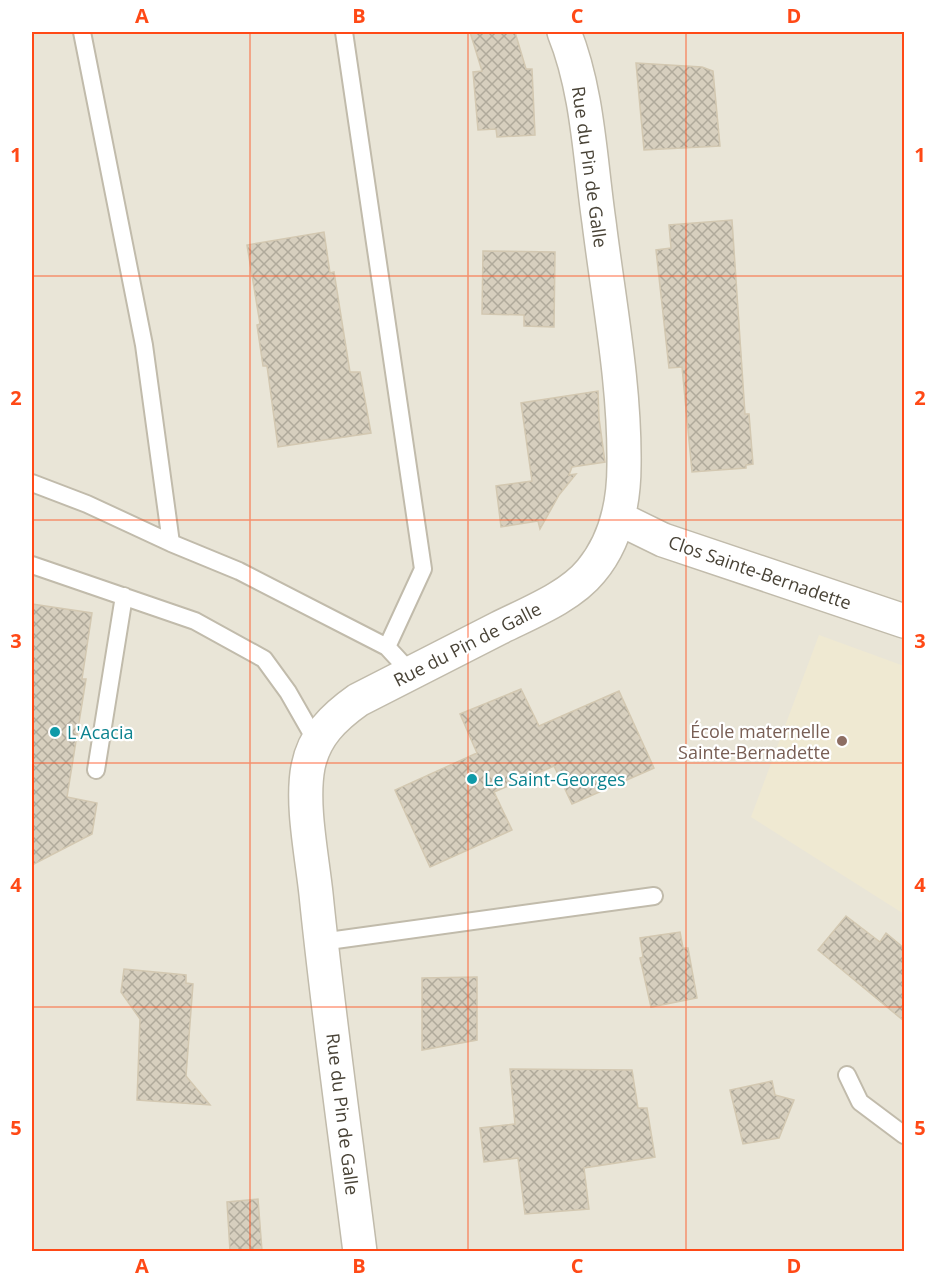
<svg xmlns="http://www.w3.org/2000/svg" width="936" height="1283" font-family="'Open Sans',sans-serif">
<defs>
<pattern id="building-cross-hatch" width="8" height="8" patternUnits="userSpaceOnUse" patternTransform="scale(1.5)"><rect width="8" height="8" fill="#d7cfbe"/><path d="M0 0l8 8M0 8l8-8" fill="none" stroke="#b0aa9b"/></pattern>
</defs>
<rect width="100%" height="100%" fill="#f5f2e9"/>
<path fill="#e9e5d7" d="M32 32H904V1251H32Z"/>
<path fill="#efe9d2" d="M819 635 904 666V914L751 817Z"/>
<path fill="url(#building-cross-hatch)" stroke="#d3c8b1" stroke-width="1.5" d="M470 32H515L526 69H532L535 135 497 137 496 129 478 130 473 72 482 71Z
M636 63 702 67 713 71 720 146 644 150Z
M732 220 745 414H749L753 464 746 465V468L692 472 682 367 669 368 656 250 671 248 669 225Z
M324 232 330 273 334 272 350 372H360L371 433 278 447 267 366H263L257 325 260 324 247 245Z
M483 251 555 252 554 327 524 326V315L482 314Z
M598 391 599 418 605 462 572 467 569 475 576 474 559 495 540 529 538 521 501 527 496 486 532 481 521 403Z
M32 604 92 613 82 679H86L67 797 97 803 92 834 32 865Z
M521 689 539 726 619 691 654 768 572 804 554 766 494 792 512 830 430 867 395 790 477 753 460 714Z
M846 916 880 942 886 933 904 948V1021L818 950Z
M680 932 683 948H688L697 998 651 1007 640 958 643 957 640 938Z
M124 969 186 975V983L193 984 186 1076 210 1105 137 1100 140 1019 121 992Z
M477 977V1040L422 1050V978Z
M510 1069 632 1070 638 1108H647L655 1157 584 1168 589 1209 525 1214 518 1158 484 1162 480 1128 515 1124Z
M772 1081 775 1095 794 1100 779 1138 743 1144 730 1090Z
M258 1199 262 1251H230L227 1202Z"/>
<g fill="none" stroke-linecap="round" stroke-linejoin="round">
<g stroke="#c1bbab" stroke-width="20">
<path id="service" d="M82 32 144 345 171 543 239 571 387 647 411 673
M344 32 423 569 387 647
M32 483 87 504 171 543
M32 565 195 621 264 659 288 692 316 741
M96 770 124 596
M321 942 654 896
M847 1075 860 1102 904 1135"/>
</g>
<g stroke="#c1bbab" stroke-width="36">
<path id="minor" d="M618 518 663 540 904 621
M360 1252C345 1132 328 1013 316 894 312 856 301 804 308 767 314 736 334 717 358 700 405 676 452 652 499 628 529 613 570 597 591 571 616 541 624 504 624 465 625 384 609 303 599 222 590 160 588 91 564 32"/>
</g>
<use href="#service" stroke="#fff" stroke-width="16"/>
<use href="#minor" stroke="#fff" stroke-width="33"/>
</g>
<path fill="none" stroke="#ff4916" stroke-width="1.5" stroke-opacity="0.55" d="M250 32V1252M468 32V1252M686 32V1252M32 276H904M32 520H904M32 763H904M32 1007H904"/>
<g fill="#0f9aa8" stroke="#fff" stroke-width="2">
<circle cx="55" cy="732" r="6"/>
<circle cx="472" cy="779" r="6"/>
</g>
<circle fill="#8d6e63" stroke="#fff" stroke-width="2" cx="842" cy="741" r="6"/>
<g text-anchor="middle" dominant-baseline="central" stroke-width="4.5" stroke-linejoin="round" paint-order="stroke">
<g font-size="18" fill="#494337" stroke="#fff">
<text transform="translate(590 167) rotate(82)">Rue du Pin de Galle</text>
<text transform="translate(760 572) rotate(19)">Clos Sainte-Bernadette</text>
<text transform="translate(467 644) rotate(-27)">Rue du Pin de Galle</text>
<text transform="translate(343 1114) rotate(83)">Rue du Pin de Galle</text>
</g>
<g font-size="18" fill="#785e54" stroke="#fff" text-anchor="end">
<text x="830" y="731">École maternelle<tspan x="830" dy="21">Sainte-Bernadette</tspan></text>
</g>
<g font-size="18" fill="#0d838f" stroke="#fff" text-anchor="start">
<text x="67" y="732">L'Acacia</text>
<text x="484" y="779">Le Saint-Georges</text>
</g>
</g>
<rect width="936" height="1283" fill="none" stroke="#ffffff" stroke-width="66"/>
<rect x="33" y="33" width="870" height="1217" fill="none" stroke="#ff4916" stroke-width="2"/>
<g font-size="20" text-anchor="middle" font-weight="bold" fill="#ff4916">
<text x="142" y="23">A</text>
<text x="359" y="23">B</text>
<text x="577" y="23">C</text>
<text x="794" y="23">D</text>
<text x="16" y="162">1</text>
<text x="920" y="162">1</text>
<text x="16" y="405">2</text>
<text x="920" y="405">2</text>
<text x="16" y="648">3</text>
<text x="920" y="648">3</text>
<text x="16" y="892">4</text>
<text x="920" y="892">4</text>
<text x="16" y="1135">5</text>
<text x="920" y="1135">5</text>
<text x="142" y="1273">A</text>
<text x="359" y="1273">B</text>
<text x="577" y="1273">C</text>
<text x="794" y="1273">D</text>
</g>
</svg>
